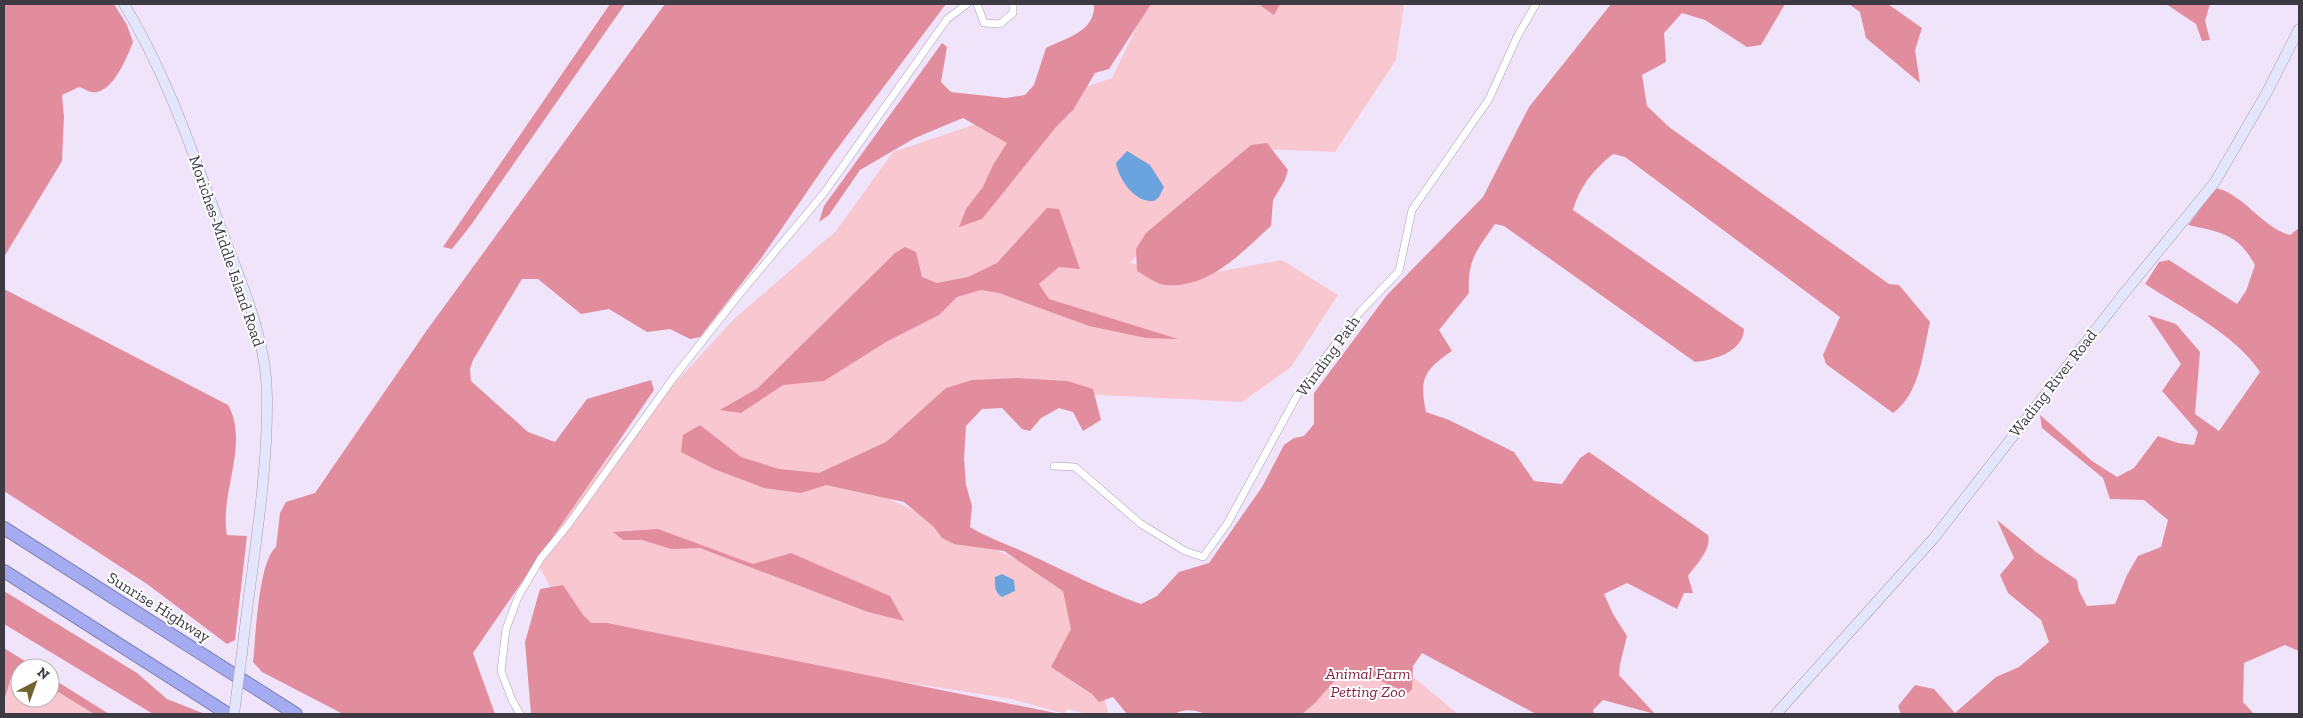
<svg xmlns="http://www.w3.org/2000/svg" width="2303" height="718" font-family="'Zilla Slab',serif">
<rect width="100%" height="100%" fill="#f0e4fb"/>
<path fill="#f9c7cf" d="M1148 4H1404L1396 60 1335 152 1265 149 1130 262 1172 280 1282 260 1338 295 1291 367 1242 402 962 388 860 485 1066 583 1109 714H1087L1067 709 1065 714 1012 699 884 679 569 623 535 558 559 510 594 478 615 448 734 319 836 231 893 152 1112 78Z
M1373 644 1458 714H1223Z
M20 668V698H50V687L94 714H4C4 699 8 679 20 668Z"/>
<path fill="#e28d9e" d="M4 4H114L127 25 133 42C127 57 112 96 91 92 87 91 83 88 79 87L62 95 64 117 62 161 4 257Z
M610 4H625L471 225 452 249 443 247Z
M665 4H946L831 157 762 257 700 337 690 339 670 329 647 332 609 309 581 314 538 279H522L473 360 470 369 471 381 528 432 555 442 587 399 651 380 654 390 473 653 495 714H343L262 672 253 662C256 636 258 562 276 547L280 513 286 502 315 493 427 330Z
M1094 4H1151L1109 69 1095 73 1073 110 1056 127 982 219 959 227 966 209 983 187 993 165 1007 143 963 118 915 138 860 170 829 215 819 222 824 206 942 43 947 47 941 82 951 92 1006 98 1025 95 1034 85 1046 48C1067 38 1096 31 1094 4Z
M1262 4H1280L1274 15 1261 6Z
M1611 4H1785L1761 45 1747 47 1705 20 1682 13 1664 33 1666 62 1642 75 1647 106 1669 127 1889 284 1899 285 1930 322C1923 352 1920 394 1893 413L1826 364 1823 355 1840 317 1625 157 1613 154C1593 170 1580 186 1573 210L1744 329C1743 352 1714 360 1695 362L1504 226 1495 224C1477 250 1467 260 1469 293L1439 330 1452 351C1424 370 1419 379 1426 412L1449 420 1514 452 1534 481 1562 484 1580 458 1589 452 1708 535C1712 549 1696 565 1688 576L1693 593H1684L1677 609 1627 583 1604 594 1613 614 1627 636 1620 664 1619 675 1655 714 1603 700 1593 710 1594 714H1536L1422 653 1413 666 1412 689 1408 693 1356 670 1336 679 1315 703 1302 714H1204C1196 709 1182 709 1175 714H1127L1113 697 1099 702 1092 694 1051 667 1071 629 1063 591 1004 551 954 544 942 538 934 527 904 502 826 485 801 493 764 488 714 469 681 452 683 435 700 425 741 457 779 469 819 473 886 442 946 388 972 380 1017 378 1067 381 1093 389 1101 420 1083 431 1073 412 1059 408 1041 418 1030 431 1022 429 1002 408 982 409 966 426 964 459 966 485 972 506 970 527C988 538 1007 544 1026 553 1064 570 1101 590 1141 604L1157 596 1179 572 1209 563 1262 487 1284 445 1294 438 1304 436 1314 424V393L1387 295 1483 197 1529 107Z
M1849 4H1888L1922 28 1915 50 1920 83 1866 38 1860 12Z
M2166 4H2210L2205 21 2210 40 2202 41 2196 24Z
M1267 143 1288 170 1285 180 1273 200 1271 226C1241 253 1209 289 1165 285 1156 284 1145 275 1137 271L1136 249 1146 233 1251 145Z
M2216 188C2245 195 2261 227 2290 235L2299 228V651L2285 645 2244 663 2243 702 2254 714H1901L1898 706 1915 685 1934 689 1955 713 1996 677 2019 667 2049 642 2041 620 2008 593 2000 575 2014 558 1997 520 2036 552 2077 580 2079 591 2087 606 2115 604 2127 575 2138 556 2161 547 2168 520 2144 500 2110 499 2103 478 2042 428 2040 415 2092 461 2117 477 2134 468 2158 436 2178 443 2194 445 2198 432 2162 391 2181 364 2148 315 2176 324 2200 352 2195 414 2219 431 2260 372C2236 335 2182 308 2145 284L2159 262 2169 260 2237 304 2246 291 2255 265C2238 234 2221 232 2188 225Z
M1047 208 1059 209 1080 269 1059 267 1039 284 1049 299 1178 339 1146 338 1089 326 999 293 981 290 957 297 939 315 886 342 824 381 783 385 741 413 720 410 758 388 895 253 905 247 916 252 922 277 937 283 968 277 997 263Z
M4 289 228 405C250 444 219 493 227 535L247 536 235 640 227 644 147 584 4 491Z
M658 529 753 564 791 553 890 596 904 621 868 612 700 548 671 549 642 540H623L613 532Z
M563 585 583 615 591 623H607L1061 714H531L525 642 540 589Z
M4 591 137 673 167 699 205 714H153L4 624Z
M4 648 36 668H20L12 675 4 701Z
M50 677 109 714H94L50 687Z"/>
<path fill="#6aa3dd" d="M1127 151 1150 165 1164 187 1159 197 1154 201C1134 203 1119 179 1116 163Z
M1002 574 1014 580 1015 591 1002 597C994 592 995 586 995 577Z"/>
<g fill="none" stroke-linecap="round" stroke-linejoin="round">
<g stroke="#a99db3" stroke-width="8">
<path id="minor" d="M977 4 984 23 1000 24 1013 13V4
M1054 466 1075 467 1141 524 1185 551 1203 557 1227 524 1299 392 1360 312 1399 271 1412 210 1489 99 1518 35 1536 4
M520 714 512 700 501 671 506 629 518 597 541 558 568 525 674 377 738 296 824 193 947 19 967 4"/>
</g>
<g stroke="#a99db3" stroke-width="11">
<path id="secondary" d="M124 4C166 73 191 148 219 223 239 278 267 337 267 397 268 482 251 568 242 653
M1776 714 1934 538 2121 297 2215 182 2266 94 2299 29"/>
</g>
<g stroke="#8083b4" stroke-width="14">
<path id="motorway" d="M4 528 296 714
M4 571 228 714"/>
</g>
<use href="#minor" stroke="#fff" stroke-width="7"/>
<use href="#secondary" stroke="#e4e6fb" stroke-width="10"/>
<use href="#motorway" stroke="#a4abf1" stroke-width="12"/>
<g stroke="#a99db3" stroke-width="11" stroke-linecap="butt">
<path id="secondary-bridge" d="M234 714 242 653"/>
</g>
<use href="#secondary-bridge" stroke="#e4e6fb" stroke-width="10"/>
</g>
<g text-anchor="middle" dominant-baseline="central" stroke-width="4" stroke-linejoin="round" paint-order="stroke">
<g font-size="16" fill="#3e3a43" stroke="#fff">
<text transform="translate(227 251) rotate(71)">Moriches-Middle Island Road</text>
<text transform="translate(1328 356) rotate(-54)">Winding Path</text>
<text transform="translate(2053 383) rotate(-52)">Wading River Road</text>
<text transform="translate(159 607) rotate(32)">Sunrise Highway</text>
</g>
<g font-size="16" font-style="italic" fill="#852240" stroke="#fff">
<text x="1368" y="673">Animal Farm<tspan x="1368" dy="18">Petting Zoo</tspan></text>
</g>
</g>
<rect width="2303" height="718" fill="none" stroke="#3e3a43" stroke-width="10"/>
<g transform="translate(35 683) rotate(41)"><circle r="24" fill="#ffffff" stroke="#b2b0b4"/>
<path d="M0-4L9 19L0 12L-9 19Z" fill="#716431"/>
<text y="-8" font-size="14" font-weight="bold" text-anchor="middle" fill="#3e3a43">N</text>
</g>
</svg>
